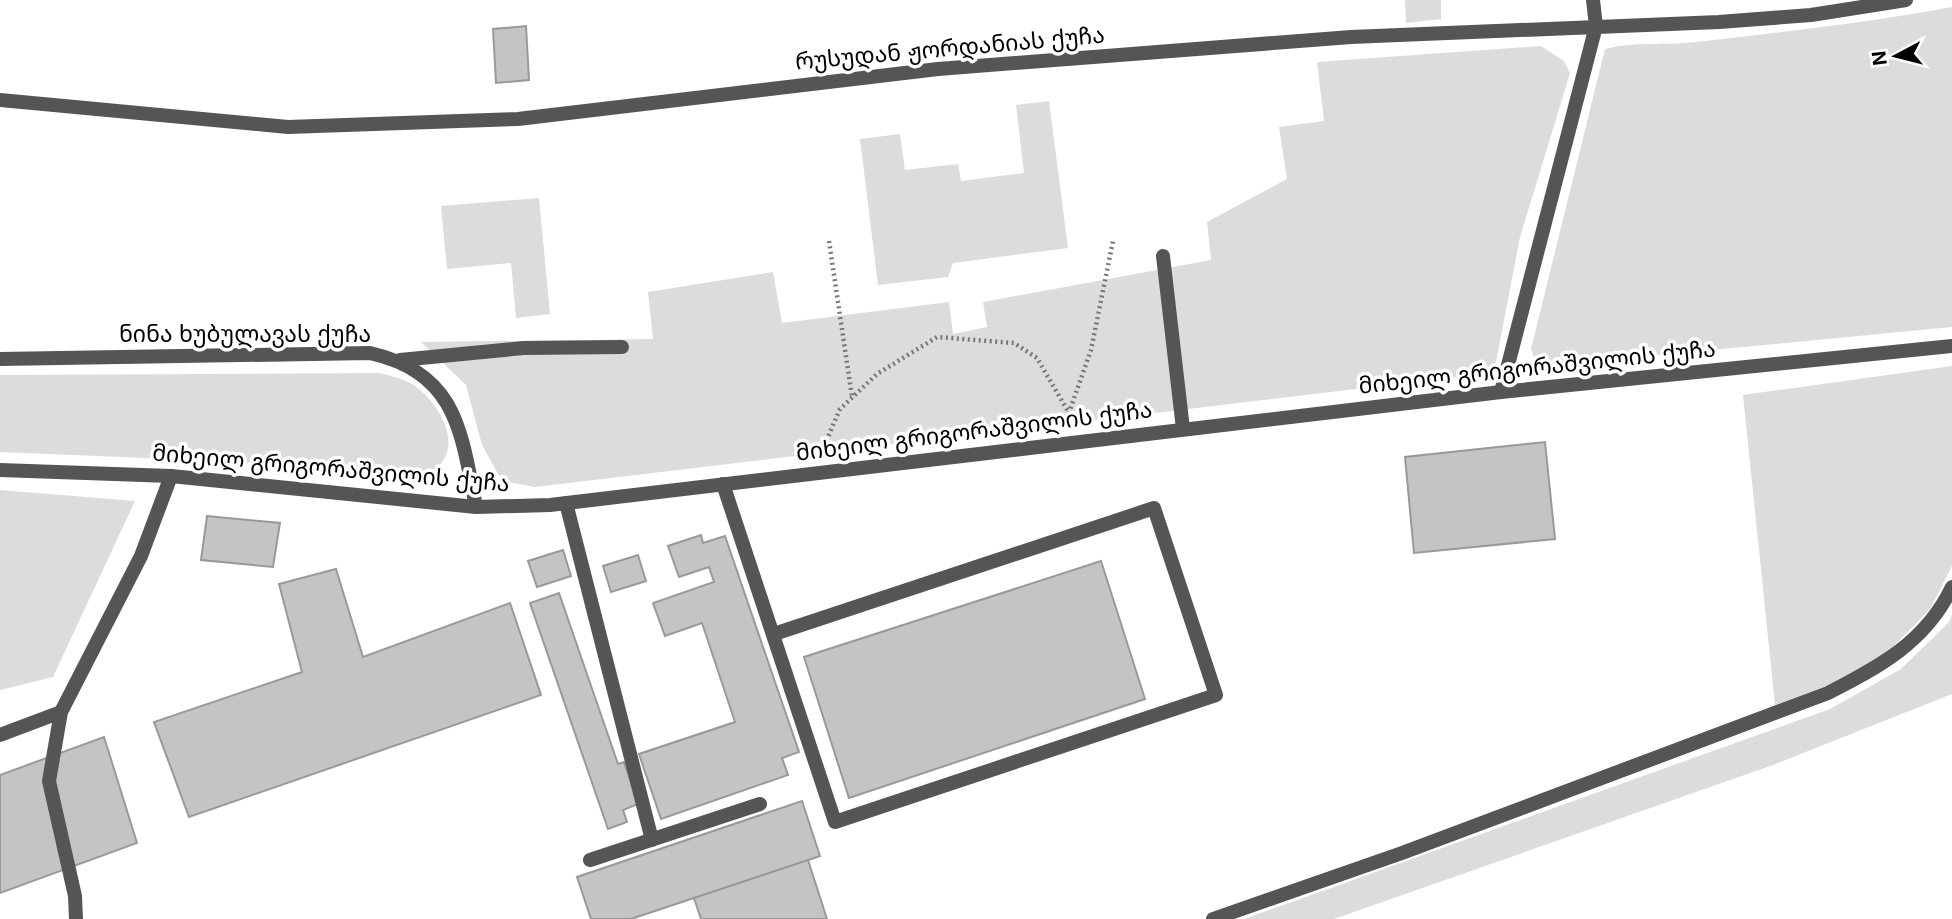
<svg xmlns="http://www.w3.org/2000/svg" width="1952" height="919" font-family="Inter,'Noto Sans Georgian',sans-serif">
<rect width="100%" height="100%" fill="#fff"/>
<path fill="#dcdcdc" d="M1405 0H1441V19L1406 23Z
M1952 7V327L1555 365 1535 360 1531 349 1605 49C1635 41 1666 46 1696 42 1782 32 1867 23 1952 7Z
M1541 46 1564 61 1570 73 1520 237 1496 362 1482 374 535 487 502 481 482 445 466 385 421 342 653 339 648 292 773 272 782 323 949 302 953 334 987 327 983 302 1211 260 1207 222 1287 179 1279 127 1324 121 1317 62Z
M1049 101 1068 248 953 263 948 277 878 285 860 139 900 134 905 170 958 164 961 181 1024 173 1016 105Z
M539 198 550 314 516 318 511 263 447 269 441 206Z
M1952 366V566L1930 609 1884 656 1826 686 1775 705 1743 395Z
M381 373C391 376 403 379 412 384 433 397 459 434 444 459 438 471 423 473 411 476L240 462 0 452V375Z
M0 490 135 501 53 677 0 690Z
M1952 615V694L1773 765 1334 919H1244L1830 709 1901 669 1949 622Z"/>
<path fill="#c4c4c4" stroke="#999" stroke-width="2" d="M526 26 529 80 496 83 493 29Z
M1545 442 1555 539 1414 553 1405 457Z
M207 516 280 523 273 567 201 560Z
M701 535 703 543 725 536 799 752 782 758 788 775 661 819 639 754 735 722 702 623 665 636 653 603 714 582 709 567 679 577 668 546Z
M563 550 571 576 537 587 528 561Z
M638 555 646 581 611 592 603 566Z
M1101 561 1145 699 849 798 804 657Z
M336 569 363 657 510 603 541 695 189 817 154 722 302 672 279 584Z
M559 593 618 764 624 762 638 804 623 810 627 822 608 829 530 603Z
M104 737 137 843 0 893V775Z
M802 801 820 856 631 919H591L577 877Z
M808 860 827 919H701L694 898Z"/>
<g fill="none" stroke-linecap="round" stroke-linejoin="round">
<path stroke="#777" stroke-width="4.5" stroke-dasharray="2 3.5" stroke-linecap="butt" d="M829 241 852 397
M1065 424 1091 350 1113 241
M822 451 840 409 877 374 937 337 1014 343 1037 358 1069 413"/>
<path stroke="#555" stroke-width="14" d="M1163 256 1183 429
M400 360 524 348 622 347
M723 484 835 822 1216 695 1154 508 774 634
M566 503 652 840
M61 712 49 781 75 896 76 919
M0 735 61 712 141 556 171 476
M590 860 760 804"/>
<path stroke="#555" stroke-width="14" d="M0 100 288 127 518 119 938 69 1351 37 1719 22 1811 15 1906 0
M0 359 370 353C457 373 461 431 476 507
M1501 392 1596 26 1593 0
M1213 919 1402 853 1828 693C1879 667 1926 642 1952 587"/>
<path stroke="#555" stroke-width="14" d="M0 470 171 476 476 507 550 505 1501 392 1952 346"/>
</g>
<g text-anchor="middle" dominant-baseline="central" stroke-width="7" stroke-linejoin="round" paint-order="stroke">
<g font-size="23" fill="#000" stroke="#fff">
<text transform="translate(950 48) rotate(-5)">რუსუდან ჟორდანიას ქუჩა</text>
<text x="245" y="334">ნინა ხუბულავას ქუჩა</text>
<text transform="translate(1537 367) rotate(-6)">მიხეილ გრიგორაშვილის ქუჩა</text>
<text transform="translate(974 431) rotate(-7)">მიხეილ გრიგორაშვილის ქუჩა</text>
<text transform="translate(331 468) rotate(5)">მიხეილ გრიგორაშვილის ქუჩა</text>
</g>
</g>
<g transform="translate(1896 56) rotate(263)" stroke="#ffffff" stroke-width="5" paint-order="stroke">
<path d="M0-5L12 26L0 18L-12 26Z" fill="#000000"/>
<text y="-10" font-size="19" font-weight="bold" text-anchor="middle" fill="#000000">N</text>
</g>
</svg>
